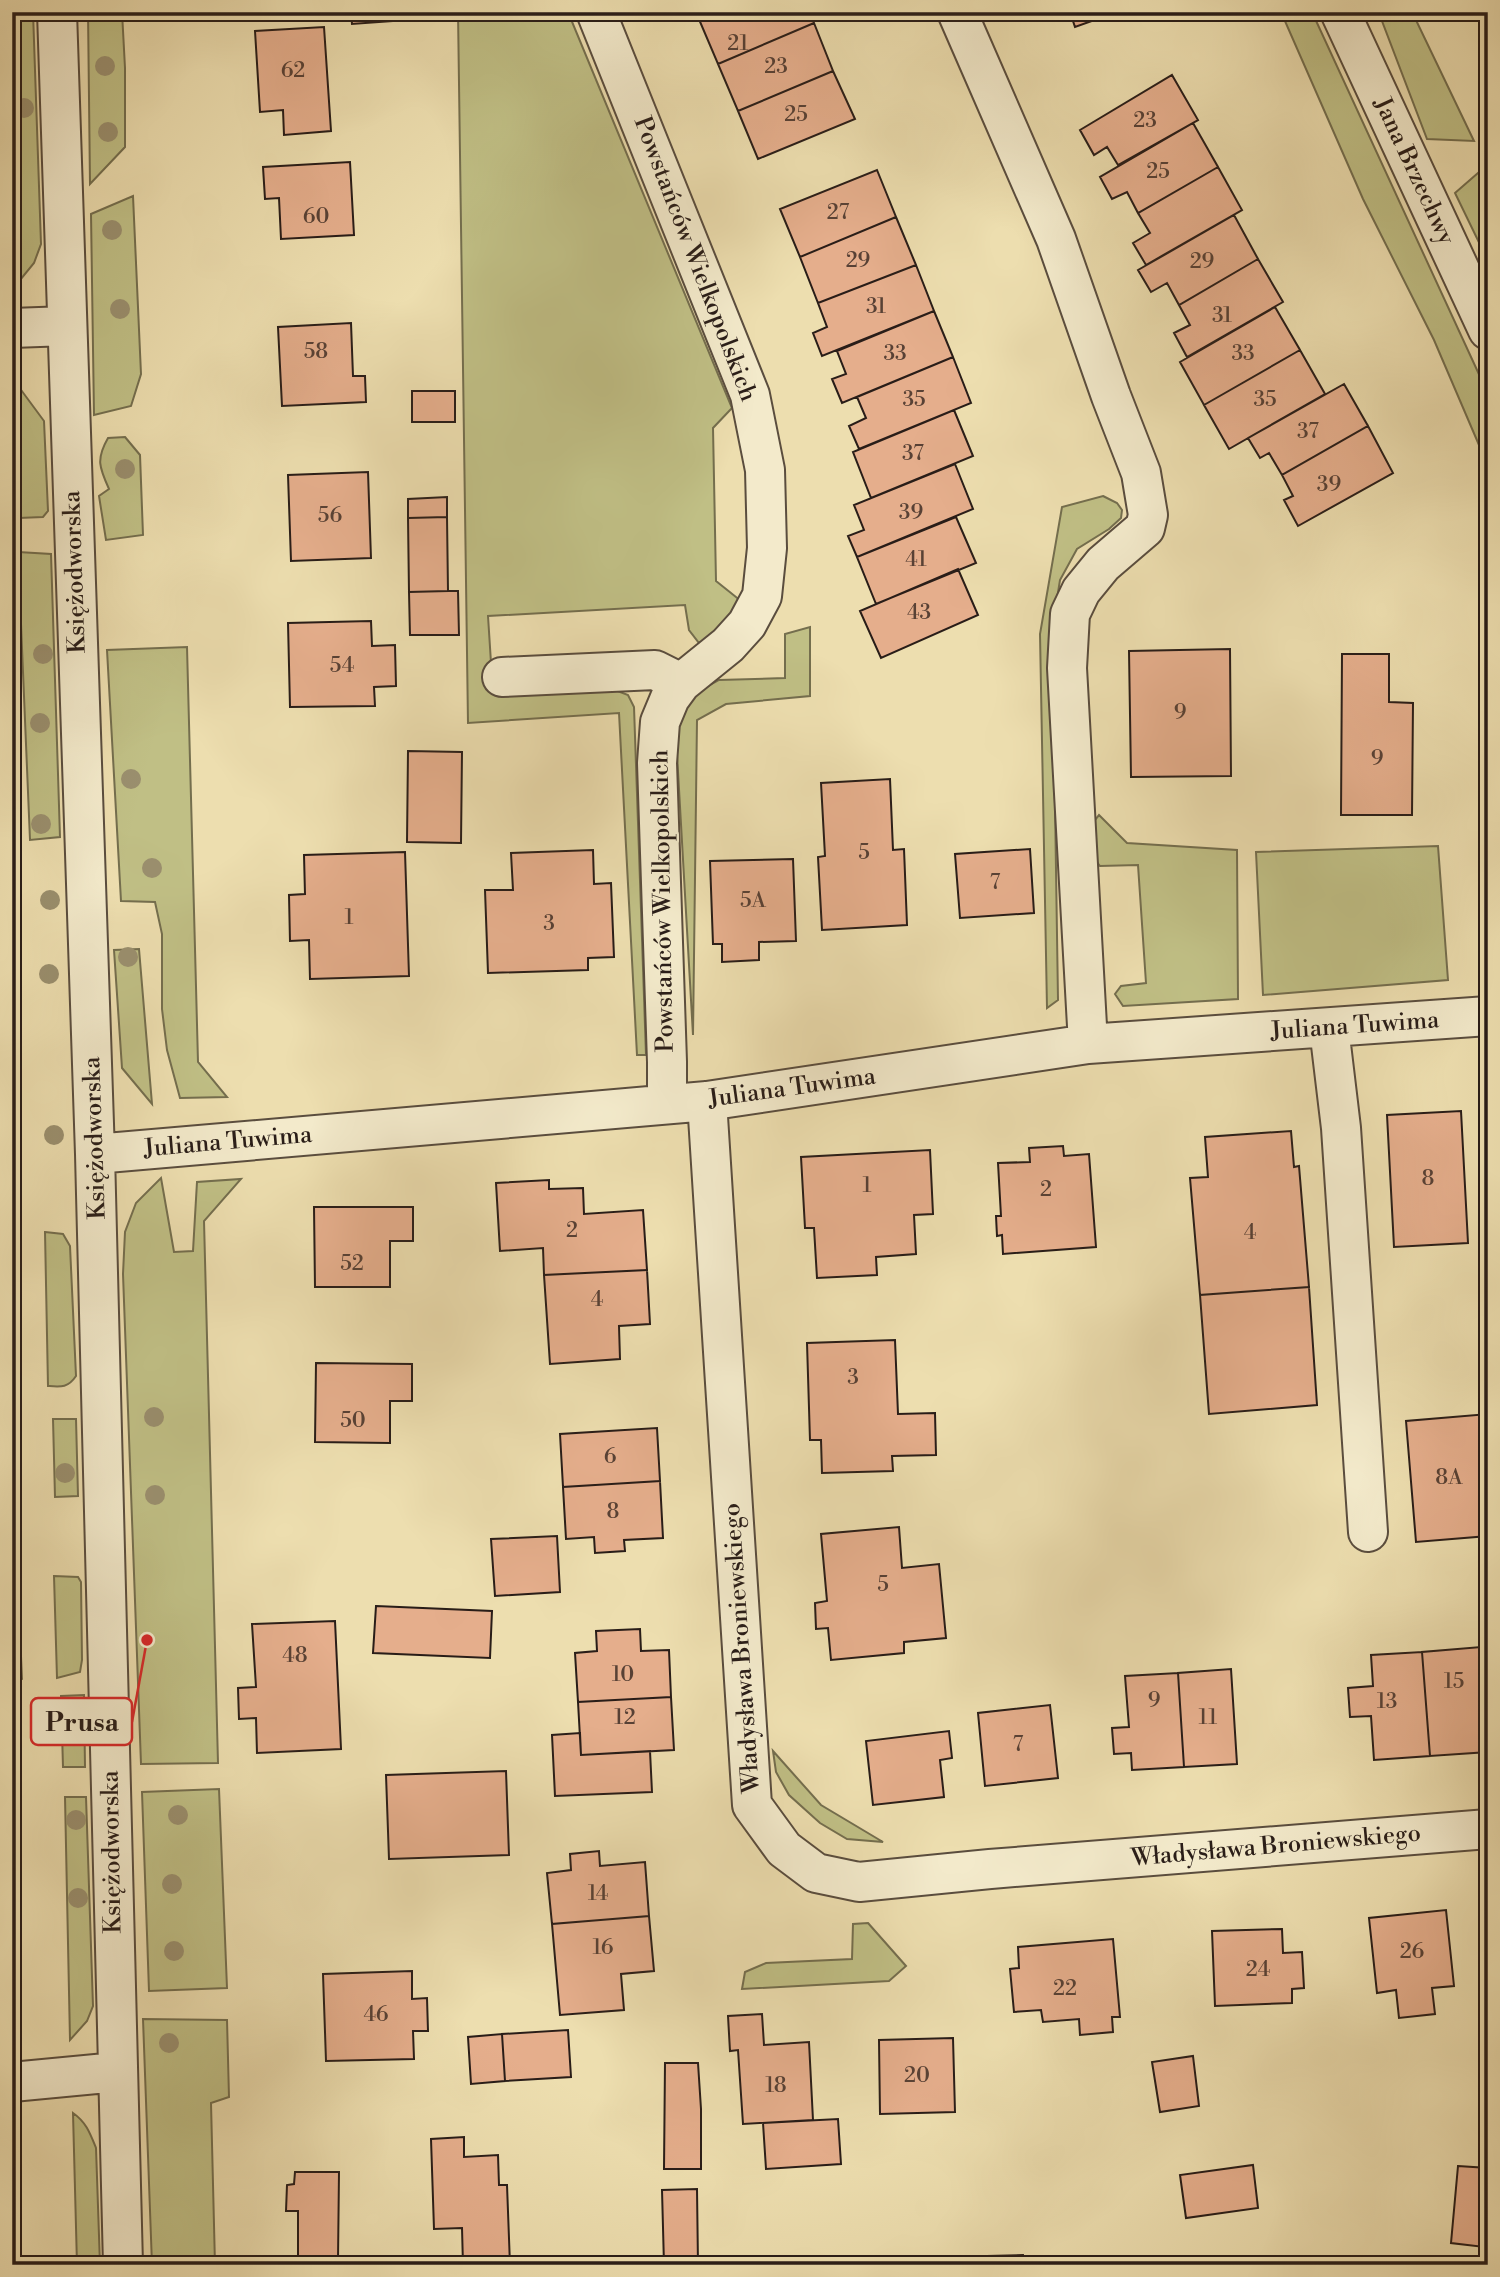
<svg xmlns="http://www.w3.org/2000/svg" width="1500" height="2277" font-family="'Libre Bodoni',serif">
<rect width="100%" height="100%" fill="#eddeaf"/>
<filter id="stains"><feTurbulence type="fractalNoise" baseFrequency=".00286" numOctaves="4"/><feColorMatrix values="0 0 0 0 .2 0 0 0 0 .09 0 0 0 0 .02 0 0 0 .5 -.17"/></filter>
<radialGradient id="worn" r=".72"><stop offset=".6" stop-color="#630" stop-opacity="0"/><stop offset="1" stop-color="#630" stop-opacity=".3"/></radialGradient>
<path fill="#c0bf85" stroke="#746e4e" stroke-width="2" d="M12 12H33L41 244 34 263 12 290Z
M88 12H122L125 68V147L90 184Z
M458 12H568L732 408 713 428 716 581 741 601C734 618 717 637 699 643L689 630 685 605 488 616 493 694 615 690 628 695 634 707 646 1055H637L619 713 468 723Z
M1281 12H1312L1483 383 1488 393V466L1434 340 1363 199Z
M1382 12H1416L1414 16 1474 141 1427 139 1382 21Z
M1486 166 1488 169V261L1455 193Z
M133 196 141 374 131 406 94 415 91 214Z
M13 379 44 421 48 511 43 517 19 518Z
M125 437 140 455 143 535 106 540 99 496 109 489C99 467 96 459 108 438Z
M1103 496 1117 503 1122 510 1121 518 1109 529 1077 549 1060 580 1055 611 1053 673 1058 1000 1047 1008 1040 634 1062 507Z
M18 552 51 554 60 837 30 840Z
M810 627V696L726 704 697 720 693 1035 675 719 694 694 719 680 785 678V634Z
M187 647 198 1062 227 1097 180 1098 167 1050 162 1009V934L155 902 121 901 107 650Z
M1099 815 1127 843 1237 850 1238 999 1123 1006 1115 994 1121 986 1146 983 1138 865 1100 866 1090 853V826Z
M1438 846 1448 980 1263 995 1256 852Z
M139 949 152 1104 122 1068 114 950Z
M161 1178 174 1252 193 1251 197 1182 241 1179 204 1221 218 1763 141 1764 123 1274 125 1232 136 1203Z
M45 1232 63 1234 70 1246 76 1376C68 1388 61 1387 48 1386Z
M53 1419H76L78 1496 55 1497Z
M12 1544H16L22 1679 17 1680Z
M54 1576 78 1577 81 1582 82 1660 80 1672 57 1678Z
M84 1695 85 1767H63L61 1696Z
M773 1751 821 1805 883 1842 847 1839 820 1823 789 1795 776 1772Z
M219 1789 227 1988 149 1991 142 1792Z
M65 1797H86L93 2006 87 2021 70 2040Z
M868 1923 906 1966 889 1981 742 1989 745 1972 766 1963 852 1959 853 1924Z
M143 2019 227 2020 229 2097 211 2103 215 2265H152Z
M73 2113C86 2122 90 2133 96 2148L100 2265H77Z"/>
<path fill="#e5ae8c" stroke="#291d18" stroke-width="2" d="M351 12H434V18L352 24Z
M710 12H809L814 23 718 64 698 17Z
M1070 12H1117L1075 27Z
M814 23 833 71 738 111 718 64Z
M324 27 331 131 284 135 283 110 260 112 255 31Z
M833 71 855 119 758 159 738 111Z
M1172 75 1198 120 1118 165 1107 147 1094 155 1080 130Z
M1193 123 1218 167 1138 213 1127 192 1112 199 1100 177Z
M350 162 354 235 281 239 279 198 265 199 263 167Z
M1218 167 1242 210 1146 265 1133 243 1150 233 1138 213Z
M877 170 896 217 800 257 780 209Z
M1234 215 1258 259 1179 305 1167 283 1151 292 1138 270Z
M896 217 916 265 818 303 800 257Z
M1258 259 1283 302 1187 357 1174 333 1190 325 1179 305Z
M916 265 934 311 822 356 813 333 827 327 818 303Z
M1275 307 1300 350 1204 405 1180 362Z
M934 311 953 357 842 403 832 379 846 374 837 351Z
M351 323 353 376H365L366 402 282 406 278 327Z
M1300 350 1325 394 1229 449 1204 405Z
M953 357 971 403 859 449 849 426 866 418 857 397Z
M1344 384 1368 426 1282 475 1269 453 1260 458 1248 438Z
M412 391H455V422H412Z
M954 410 973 456 871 498 853 452Z
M1368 426 1393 473 1298 526 1284 500 1293 496 1282 475Z
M955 464 973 509 857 557 848 536 864 530 854 505Z
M368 472 371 558 291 561 288 475Z
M447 497V517L408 518V499Z
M447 517 448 591 409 592 408 518Z
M956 517 976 563 876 604 857 557Z
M958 569 978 615 881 658 860 611Z
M448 591H458L459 635H410L409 592Z
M371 621 372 646 395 645 396 686 374 687 375 706 290 707 288 623Z
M1230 649 1231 776 1131 777 1129 651Z
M1342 654H1389V702L1413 703 1412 815H1341Z
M408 751 462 752 461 843 407 842Z
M890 779 893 850 904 849 907 925 822 930 818 857 825 856 821 783Z
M1030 849 1034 913 960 918 955 854Z
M593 850 594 884 611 883 614 957 588 958V970L488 973 485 890H513L511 853Z
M405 852 409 976 310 979 309 940 290 941 289 895 305 894 304 855Z
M793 859 796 941 759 942V960L722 962V944H713L710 861Z
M1461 1111 1468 1243 1394 1247 1387 1115Z
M1291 1131 1294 1167 1299 1166 1309 1287 1200 1295 1190 1178 1208 1177 1205 1137Z
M1063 1146 1064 1156 1089 1154 1096 1247 1003 1254 1002 1235 997 1236 996 1216H1001L998 1163 1030 1162 1029 1148Z
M930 1150 933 1214 914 1215 916 1254 876 1257 877 1275 817 1278 814 1228H805L801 1157Z
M549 1180V1189L583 1188 584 1214 643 1210 647 1270 544 1275 543 1248 500 1251 496 1183Z
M314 1207H413V1241H390V1287H315Z
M647 1270 650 1324 619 1326 620 1359 550 1364 544 1275Z
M1309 1287 1317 1405 1209 1414 1200 1295Z
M895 1340 898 1414 935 1413 936 1455 892 1456 893 1471 822 1473 821 1440H810L807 1343Z
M316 1363 412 1364V1401H390V1443L315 1442Z
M1488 1414V1536L1416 1542 1406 1421Z
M657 1428 660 1481 563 1487 560 1434Z
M660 1481 663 1538 624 1540 625 1551 595 1553 594 1537 566 1539 563 1487Z
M899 1527 902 1568 939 1564 946 1638 904 1642V1653L831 1660 828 1628 816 1629 815 1603 827 1601 821 1534Z
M557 1536 560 1592 495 1596 491 1539Z
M376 1606 492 1611 490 1658 373 1653Z
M335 1621 341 1749 257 1753 256 1718 239 1719 238 1688 256 1687 252 1624Z
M640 1629 641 1651 669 1650 671 1697 578 1702 575 1653 597 1651 596 1631Z
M1481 1647 1488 1752 1430 1756 1422 1652Z
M1481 1647H1488V1712H1486Z
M1422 1652 1430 1756 1374 1760 1371 1716 1350 1717 1348 1688 1373 1686 1371 1655Z
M1231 1669 1237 1764 1184 1767 1178 1673Z
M1178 1673 1184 1767 1132 1770 1131 1753 1114 1754 1112 1728 1129 1727 1125 1676Z
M671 1697 674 1750 581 1755 578 1702Z
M1050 1705 1058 1778 985 1786 978 1713Z
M949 1731 952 1758 940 1760 944 1797 873 1805 866 1741Z
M580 1733 581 1755 650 1751 652 1792 555 1796 552 1735Z
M506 1771 509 1855 389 1859 386 1775Z
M599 1851 600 1866 645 1862 649 1916 552 1924 547 1873 571 1870 570 1854Z
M1446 1910 1454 1986 1432 1988 1435 2014 1399 2018 1396 1990 1377 1993 1369 1918Z
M649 1916 654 1971 621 1974 624 2010 560 2015 552 1924Z
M1282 1929 1283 1953 1302 1952 1304 1988 1292 1989V2003L1215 2006 1212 1931Z
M1113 1939 1120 2017H1112L1113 2032 1080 2035 1079 2019 1043 2022 1041 2010 1014 2012 1010 1969 1019 1968 1018 1947Z
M412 1971V1999L427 1998 428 2031H413L414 2059 326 2061 323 1974Z
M762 2014 764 2045 809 2042 813 2120 743 2124 738 2050 730 2051 728 2016Z
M568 2030 571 2077 505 2081 502 2034Z
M502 2034 505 2081 471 2084 468 2037Z
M953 2038 955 2112 880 2114 879 2040Z
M1193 2056 1199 2106 1160 2112 1152 2062Z
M665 2063H698L701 2109V2169H664Z
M838 2119 841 2164 766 2169 763 2123Z
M464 2137V2157L498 2155 499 2185H507L510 2265H463L462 2228 434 2229 431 2139Z
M1253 2165 1258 2208 1186 2218 1180 2175Z
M1458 2166 1488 2168 1484 2247 1451 2243Z
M295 2172H339L338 2260 298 2259V2211H286L287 2185 294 2184Z
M697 2189 698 2265H664L662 2190Z
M1023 2255 1024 2265H989L988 2256Z
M988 2256 989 2265H955L954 2257Z"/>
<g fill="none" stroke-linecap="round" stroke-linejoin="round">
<g stroke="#5a4d3e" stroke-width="42">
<path id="minor" d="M57 12 95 1154 123 2265
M596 12 750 395 765 470 767 548 762 596 747 624 728 645 681 683 670 698 660 722 657 763 667 1062V1104
M957 12 1056 239 1111 396 1141 473 1148 515 1145 528 1103 564 1081 591 1070 614 1067 668 1088 1044
M1340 12 1488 330
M12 328 67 326
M502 677 655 670 681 683
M1329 1028 1341 1128 1368 1532
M707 1101 752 1805 784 1849 816 1873 859 1882 990 1869 1488 1829
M95 1154 707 1101 1088 1044 1488 1016
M12 2082 117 2072"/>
</g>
<use href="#minor" stroke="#f3eacb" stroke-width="38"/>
</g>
<g fill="#9a8f6e">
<circle cx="105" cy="66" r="10"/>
<circle cx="24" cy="108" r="10"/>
<circle cx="108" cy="132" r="10"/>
<circle cx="112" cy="230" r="10"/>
<circle cx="120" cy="309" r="10"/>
<circle cx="125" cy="469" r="10"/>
<circle cx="43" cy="654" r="10"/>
<circle cx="40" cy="723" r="10"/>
<circle cx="131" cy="779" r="10"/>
<circle cx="41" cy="824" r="10"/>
<circle cx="152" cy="868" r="10"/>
<circle cx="50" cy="900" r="10"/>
<circle cx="128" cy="957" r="10"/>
<circle cx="49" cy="974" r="10"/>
<circle cx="54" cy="1135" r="10"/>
<circle cx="154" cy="1417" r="10"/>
<circle cx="65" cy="1473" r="10"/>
<circle cx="155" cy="1495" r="10"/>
<circle cx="178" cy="1815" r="10"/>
<circle cx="76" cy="1820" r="10"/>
<circle cx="172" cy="1884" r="10"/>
<circle cx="78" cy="1898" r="10"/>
<circle cx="174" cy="1951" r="10"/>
<circle cx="169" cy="2043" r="10"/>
</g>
<g text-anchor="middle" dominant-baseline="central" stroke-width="5" stroke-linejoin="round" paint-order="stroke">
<g font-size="21" fill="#584135">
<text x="738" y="44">21</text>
<text x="776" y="67">23</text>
<text x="293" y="71">62</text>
<text x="796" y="115">25</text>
<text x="1145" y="121">23</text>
<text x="1158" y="172">25</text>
<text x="838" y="213">27</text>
<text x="316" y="217">60</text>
<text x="858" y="261">29</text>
<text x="1202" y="262">29</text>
<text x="876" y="307">31</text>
<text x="1222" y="316">31</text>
<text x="316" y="352">58</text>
<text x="895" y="354">33</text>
<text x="1243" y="354">33</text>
<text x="914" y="400">35</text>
<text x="1265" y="400">35</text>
<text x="1308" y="432">37</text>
<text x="913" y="454">37</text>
<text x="1329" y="485">39</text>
<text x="911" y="513">39</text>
<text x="330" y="516">56</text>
<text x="916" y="560">41</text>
<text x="919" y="613">43</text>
<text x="342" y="666">54</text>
<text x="1180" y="713">9</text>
<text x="1377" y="759">9</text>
<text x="864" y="853">5</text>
<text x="995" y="883">7</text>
<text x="753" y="901">5A</text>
<text x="349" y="918">1</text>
<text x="549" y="924">3</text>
<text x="1428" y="1179">8</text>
<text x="867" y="1186">1</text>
<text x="1046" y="1190">2</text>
<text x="572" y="1231">2</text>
<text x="1250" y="1233">4</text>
<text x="352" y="1264">52</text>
<text x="597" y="1300">4</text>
<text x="853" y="1378">3</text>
<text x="353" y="1421">50</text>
<text x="610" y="1457">6</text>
<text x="1449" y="1478">8A</text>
<text x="613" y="1512">8</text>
<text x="883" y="1585">5</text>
<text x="295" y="1656">48</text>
<text x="623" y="1675">10</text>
<text x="1454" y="1682">15</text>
<text x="1154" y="1701">9</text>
<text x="1387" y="1702">13</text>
<text x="625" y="1718">12</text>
<text x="1208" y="1718">11</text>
<text x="1018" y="1745">7</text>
<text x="598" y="1894">14</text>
<text x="603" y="1948">16</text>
<text x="1412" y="1952">26</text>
<text x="1258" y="1970">24</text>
<text x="1065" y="1989">22</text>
<text x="376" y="2015">46</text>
<text x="917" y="2076">20</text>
<text x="776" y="2086">18</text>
</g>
<g font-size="24" fill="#291d18" stroke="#f3eacb">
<text transform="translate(1414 171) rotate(65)">Jana Brzechwy</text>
<text transform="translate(695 259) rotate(69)">Powstańców Wielkopolskich</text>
<text transform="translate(75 572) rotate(-92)">Księżodworska</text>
<text transform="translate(663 901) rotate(-91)">Powstańców Wielkopolskich</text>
<text transform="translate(1355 1026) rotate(-4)">Juliana Tuwima</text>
<text transform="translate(792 1088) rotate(-8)">Juliana Tuwima</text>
<text transform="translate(95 1138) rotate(-92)">Księżodworska</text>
<text transform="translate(228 1142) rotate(-5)">Juliana Tuwima</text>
<text transform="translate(742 1648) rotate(-94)">Władysława Broniewskiego</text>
<text transform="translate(1276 1846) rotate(-5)">Władysława Broniewskiego</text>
<text transform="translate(112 1852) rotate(-91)">Księżodworska</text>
</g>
</g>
<path fill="none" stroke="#d62828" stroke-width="2.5" d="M147 1640L132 1722"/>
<circle fill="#d62828" stroke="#f3eacb" stroke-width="2.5" cx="147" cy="1640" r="7"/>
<rect fill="#f3eacb" stroke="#d62828" stroke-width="2.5" x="31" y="1698" width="101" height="47" rx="7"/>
<g font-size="26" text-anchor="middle" font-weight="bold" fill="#291d18">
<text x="82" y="1731">Prusa</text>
</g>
<rect width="1500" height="2277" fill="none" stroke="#eddeaf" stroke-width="42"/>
<rect x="14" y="14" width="1472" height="2249" fill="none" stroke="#291d18" stroke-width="3.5"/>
<rect x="21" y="21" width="1458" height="2235" fill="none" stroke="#291d18" stroke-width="2"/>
<rect width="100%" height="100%" filter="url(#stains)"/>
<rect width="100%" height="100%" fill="url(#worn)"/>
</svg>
